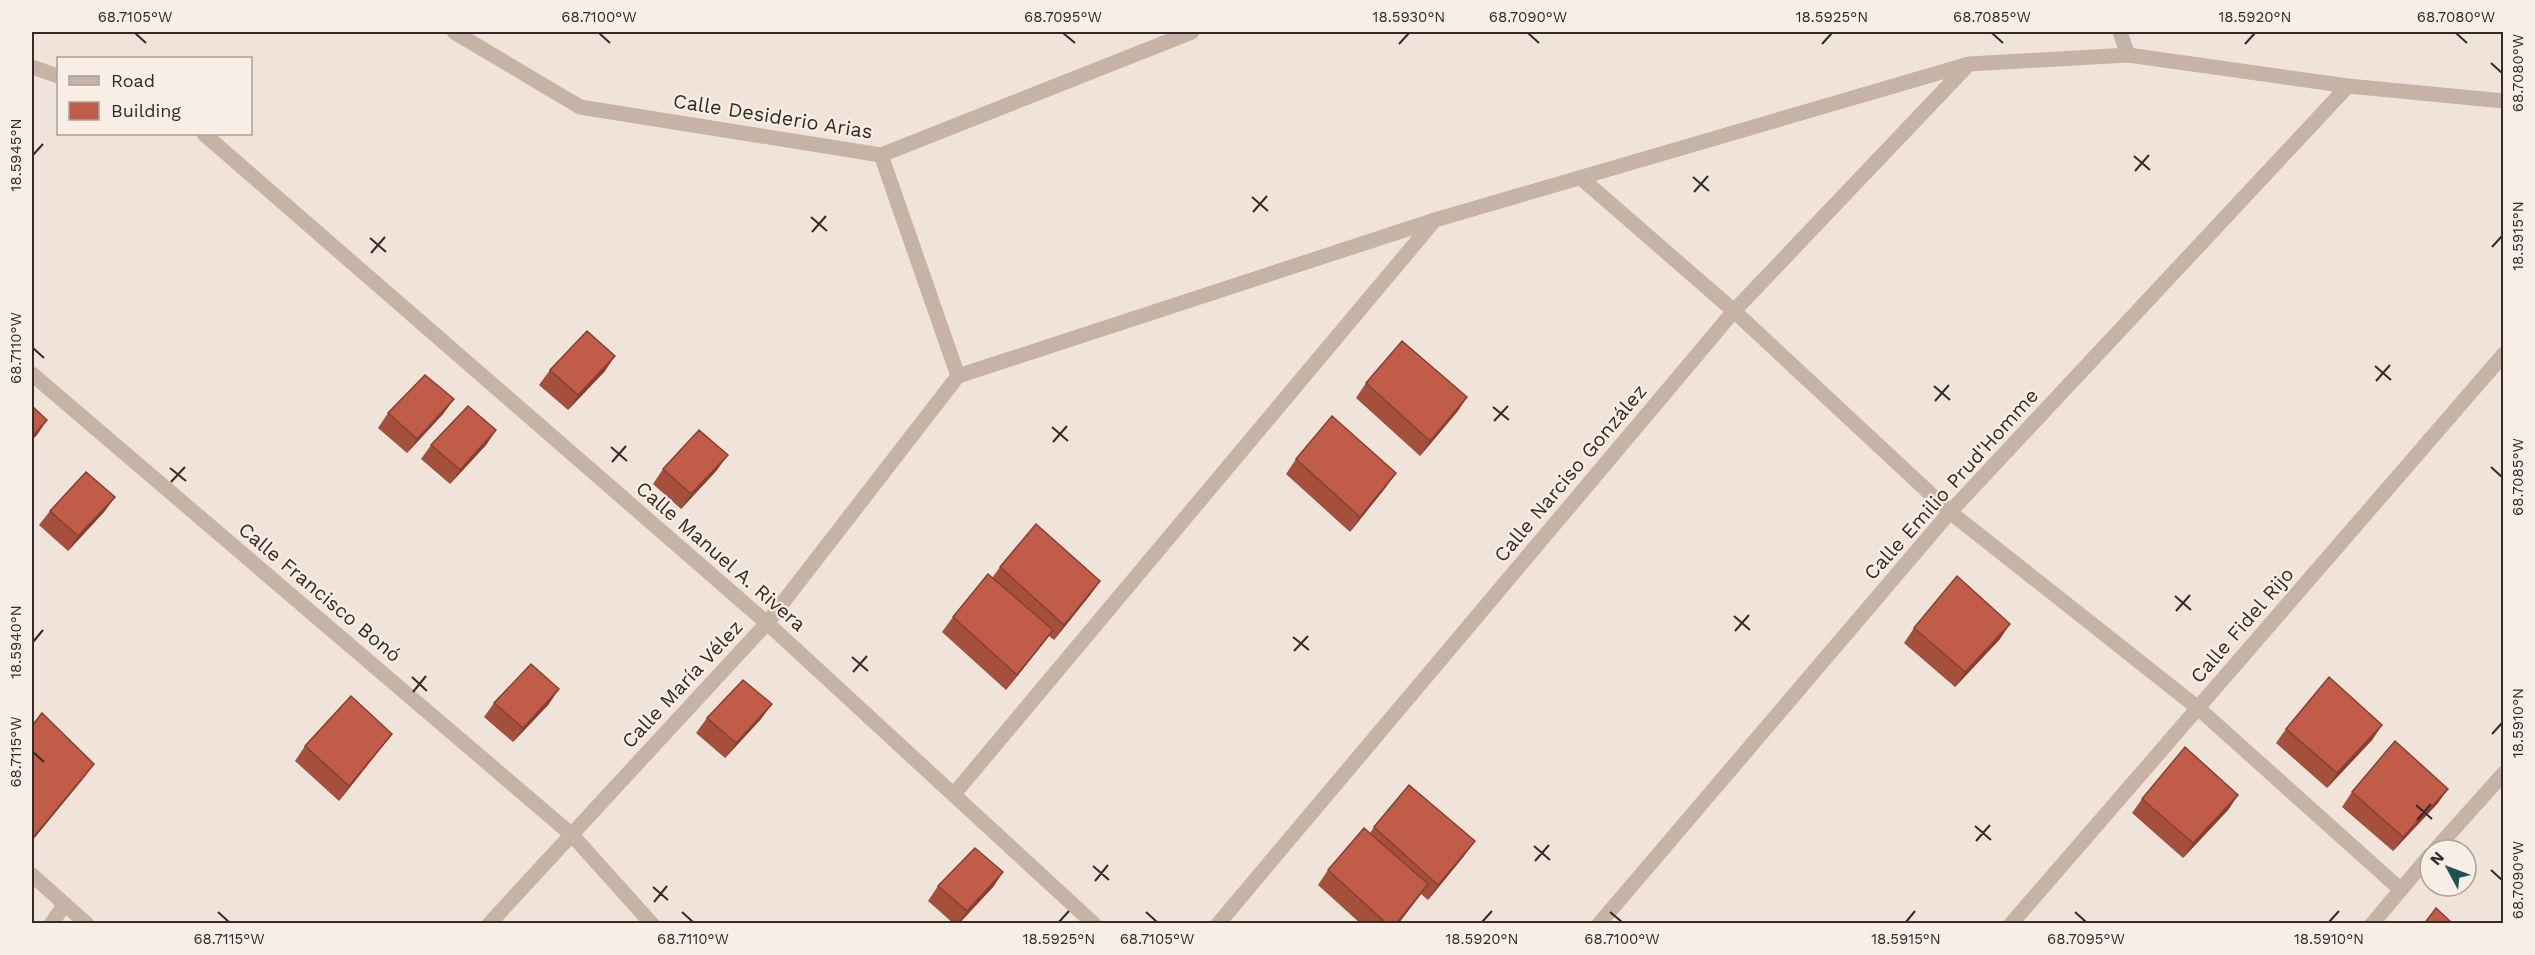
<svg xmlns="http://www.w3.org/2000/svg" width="2535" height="955" font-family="'Work Sans',sans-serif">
<rect width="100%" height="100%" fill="#f0e4da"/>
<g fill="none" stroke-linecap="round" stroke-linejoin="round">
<path stroke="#c7b3a6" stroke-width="15" d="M454 32 580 107 881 155 1192 32
M2120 32 2128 55
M32 67 58 76
M204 134 767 623 1094 924
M881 155 958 376 1435 220 1969 64 2128 55 2348 86 2504 101
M1581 178 1734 311 1950 512 2198 708 2400 889
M32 374 572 835 652 924
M954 794 1434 221
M2435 850 2504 773
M32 875 87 924
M51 924 65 904
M489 924 767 623 958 376
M1218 924 1734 311 1968 65
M1599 924 1950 512 2348 86
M2011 924 2504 354
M2372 924 2430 855"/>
</g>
<path fill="#a54f3d" d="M550 370 605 371 568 410 539 385Z
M1366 383 1467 397 1457 412 1420 456 1356 398Z
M454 399 443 414 407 453 378 428 388 413Z
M496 430 486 445 450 484 421 459 431 445Z
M1296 459 1386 487 1350 532 1286 474Z
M663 469 717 470 681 509 653 484Z
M115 497 104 512 68 551 39 525 50 511Z
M1000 567 1100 581 1090 595 1054 640 1049 636 1006 690 942 632 953 617 992 578Z
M1914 628 2000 639 1955 687 1904 643Z
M494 703 549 704 513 742 484 717Z
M707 718 761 719 725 758 696 733Z
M2382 725 2372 740 2327 788 2276 743 2286 729Z
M305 746 381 748 339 801 295 761Z
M2352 792 2438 803 2393 851 2342 807Z
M2238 795 2228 810 2183 858 2132 813 2142 799Z
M1374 827 1464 856 1428 900 1421 894 1398 924H1361L1318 885 1328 870 1370 833Z
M1003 872 993 887 959 924H954L928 901 938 886Z"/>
<path fill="#864032" d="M615 356 605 371 568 410 578 395Z
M1467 397 1457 412 1420 456 1430 441Z
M454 399 443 414 407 453 417 439Z
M47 420 37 435 32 440V437Z
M496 430 486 445 450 484 460 470Z
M728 455 717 470 681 509 691 494Z
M1396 473 1386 487 1350 532 1360 517Z
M115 497 104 512 68 551 78 536Z
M1100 581 1090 595 1054 640 1064 625Z
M2010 624 2000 639 1955 687 1965 672Z
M1053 630 1042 645 1006 690 1017 675Z
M559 689 549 704 513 742 523 728Z
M772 704 761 719 725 758 736 743Z
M2382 725 2372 740 2327 788 2337 773Z
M392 734 381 748 339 801 349 786Z
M94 764 83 779 32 841V839Z
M2448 789 2438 803 2393 851 2403 837Z
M2238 795 2228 810 2183 858 2193 843Z
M1475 841 1464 856 1428 900 1438 885Z
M1003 872 993 887 958 924 967 911Z
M1428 884 1418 898 1398 924H1396Z"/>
<path fill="#c05c47" stroke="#864032" stroke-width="1.5" d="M587 331 615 356 578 395 550 370Z
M1402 341 1467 397 1430 441 1366 383Z
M425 375 454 399 417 439 388 413Z
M32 406 47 420 32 437Z
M468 406 496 430 460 470 431 445Z
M1332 416 1396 473 1360 517 1296 459Z
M699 430 728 455 691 494 663 469Z
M86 472 115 497 78 536 50 511Z
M1036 524 1100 581 1064 625 1000 567Z
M988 574 1053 630 1017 675 953 617Z
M1957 576 2010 624 1965 672 1914 628Z
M531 664 559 689 523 728 494 703Z
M2329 677 2382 725 2337 773 2286 729Z
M743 680 772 704 736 743 707 718Z
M351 696 392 734 349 786 305 746Z
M42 713 94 764 32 839V726Z
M2395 741 2448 789 2403 837 2352 792Z
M2185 747 2238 795 2193 843 2142 799Z
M1409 785 1475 841 1438 885 1374 827Z
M1364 828 1428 884 1396 924H1387L1328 870Z
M975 848 1003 872 967 911 938 886Z
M2436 908 2453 924H2424Z"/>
<path fill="none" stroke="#342a27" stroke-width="2" d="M135 33 146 43M599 33 610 43M1063 33 1075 43M1528 33 1539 43M1992 33 2003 43M2456 33 2467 43M1399 44 1409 33M1822 44 1832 33M2245 44 2255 33M2491 63 2502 73M33 155 43 144M2134 156 2150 170M2135 171 2149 155M1693 177 1709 191M1694 192 1708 176M1252 197 1268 211M1253 212 1267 196M811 217 827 231M812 232 826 216M370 238 386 252M2492 247 2502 236M371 253 385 237M33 348 44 358M2375 366 2391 380M2376 381 2390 365M1934 386 1950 400M1935 401 1949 385M1493 407 1509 420M1494 421 1508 406M1052 427 1068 441M1053 442 1067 426M611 447 627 461M612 462 626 446M2491 467 2502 477M170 468 186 481M171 482 185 467M2175 596 2191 610M2176 611 2190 595M1734 616 1750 630M1735 631 1749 615M1293 637 1309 650M33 642 43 630M1294 651 1308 636M852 657 868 671M853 672 867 656M412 677 427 691M413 692 426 676M2492 734 2502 723M33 752 44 762M2416 805 2432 819M2417 820 2431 804M1975 826 1991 840M1976 841 1990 825M1534 846 1550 860M1535 861 1549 845M1093 866 1109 880M2491 870 2502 880M1095 881 1108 865M653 887 668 900M654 902 667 886M218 912 229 922M682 912 693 922M1146 912 1157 922M1610 912 1622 922M2075 912 2086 922M1059 922 1069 911M1482 922 1492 911M1906 922 1915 911M2329 922 2339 911"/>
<g text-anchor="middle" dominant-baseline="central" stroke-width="4.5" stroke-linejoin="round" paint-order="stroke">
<g font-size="20" fill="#342a27" stroke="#f8eee6">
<text transform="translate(773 116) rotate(9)">Calle Desiderio Arias</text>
<text transform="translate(1570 473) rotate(-50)">Calle Narciso González</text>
<text transform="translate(1951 484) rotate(-48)">Calle Emilio Prud'Homme</text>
<text transform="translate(721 556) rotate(41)">Calle Manuel A. Rivera</text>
<text transform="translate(320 592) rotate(40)">Calle Francisco Bonó</text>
<text transform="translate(2242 625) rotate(-49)">Calle Fidel Rijo</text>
<text transform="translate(682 684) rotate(-47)">Calle María Vélez</text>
</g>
</g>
<rect width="2535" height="955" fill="none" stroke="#f8eee6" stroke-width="66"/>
<rect x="57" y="57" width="195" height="78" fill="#f8eee6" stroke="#aaa09a" stroke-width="1.5"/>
<rect x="69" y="76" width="30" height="9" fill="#c7b3a6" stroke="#aaa09a" stroke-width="1.5"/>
<text x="111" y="87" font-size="18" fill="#342a27">Road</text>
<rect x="69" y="102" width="30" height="18" fill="#c05c47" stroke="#aaa09a" stroke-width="1.5"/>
<text x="111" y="117" font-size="18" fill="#342a27">Building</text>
<g transform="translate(2448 868) rotate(311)"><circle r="28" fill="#f8eee6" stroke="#aaa09a" stroke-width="1.5"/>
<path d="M0-4.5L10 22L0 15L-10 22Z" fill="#1e5353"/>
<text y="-9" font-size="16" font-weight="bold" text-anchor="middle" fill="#342a27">N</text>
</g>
<rect x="33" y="33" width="2469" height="889" fill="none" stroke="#342a27" stroke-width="2"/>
<g font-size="15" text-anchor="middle" fill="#342a27">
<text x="135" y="22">68.7105°W</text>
<text x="599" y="22">68.7100°W</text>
<text x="1063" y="22">68.7095°W</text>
<text x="1409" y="22">18.5930°N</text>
<text x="1528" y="22">68.7090°W</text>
<text x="1832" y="22">18.5925°N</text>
<text x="1992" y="22">68.7085°W</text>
<text x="2255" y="22">18.5920°N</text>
<text x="2456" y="22">68.7080°W</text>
<text transform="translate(2518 73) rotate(-90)" y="5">68.7080°W</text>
<text transform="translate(16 155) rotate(-90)" y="5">18.5945°N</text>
<text transform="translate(2518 236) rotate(-90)" y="5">18.5915°N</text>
<text transform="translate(16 348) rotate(-90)" y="5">68.7110°W</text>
<text transform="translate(2518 477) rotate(-90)" y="5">68.7085°W</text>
<text transform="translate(16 642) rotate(-90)" y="5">18.5940°N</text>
<text transform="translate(2518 723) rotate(-90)" y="5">18.5910°N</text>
<text transform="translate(16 752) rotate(-90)" y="5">68.7115°W</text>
<text transform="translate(2518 880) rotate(-90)" y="5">68.7090°W</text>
<text x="229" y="944">68.7115°W</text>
<text x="693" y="944">68.7110°W</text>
<text x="1059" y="944">18.5925°N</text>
<text x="1157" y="944">68.7105°W</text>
<text x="1482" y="944">18.5920°N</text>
<text x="1622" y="944">68.7100°W</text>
<text x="1906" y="944">18.5915°N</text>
<text x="2086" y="944">68.7095°W</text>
<text x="2329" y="944">18.5910°N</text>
</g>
</svg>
